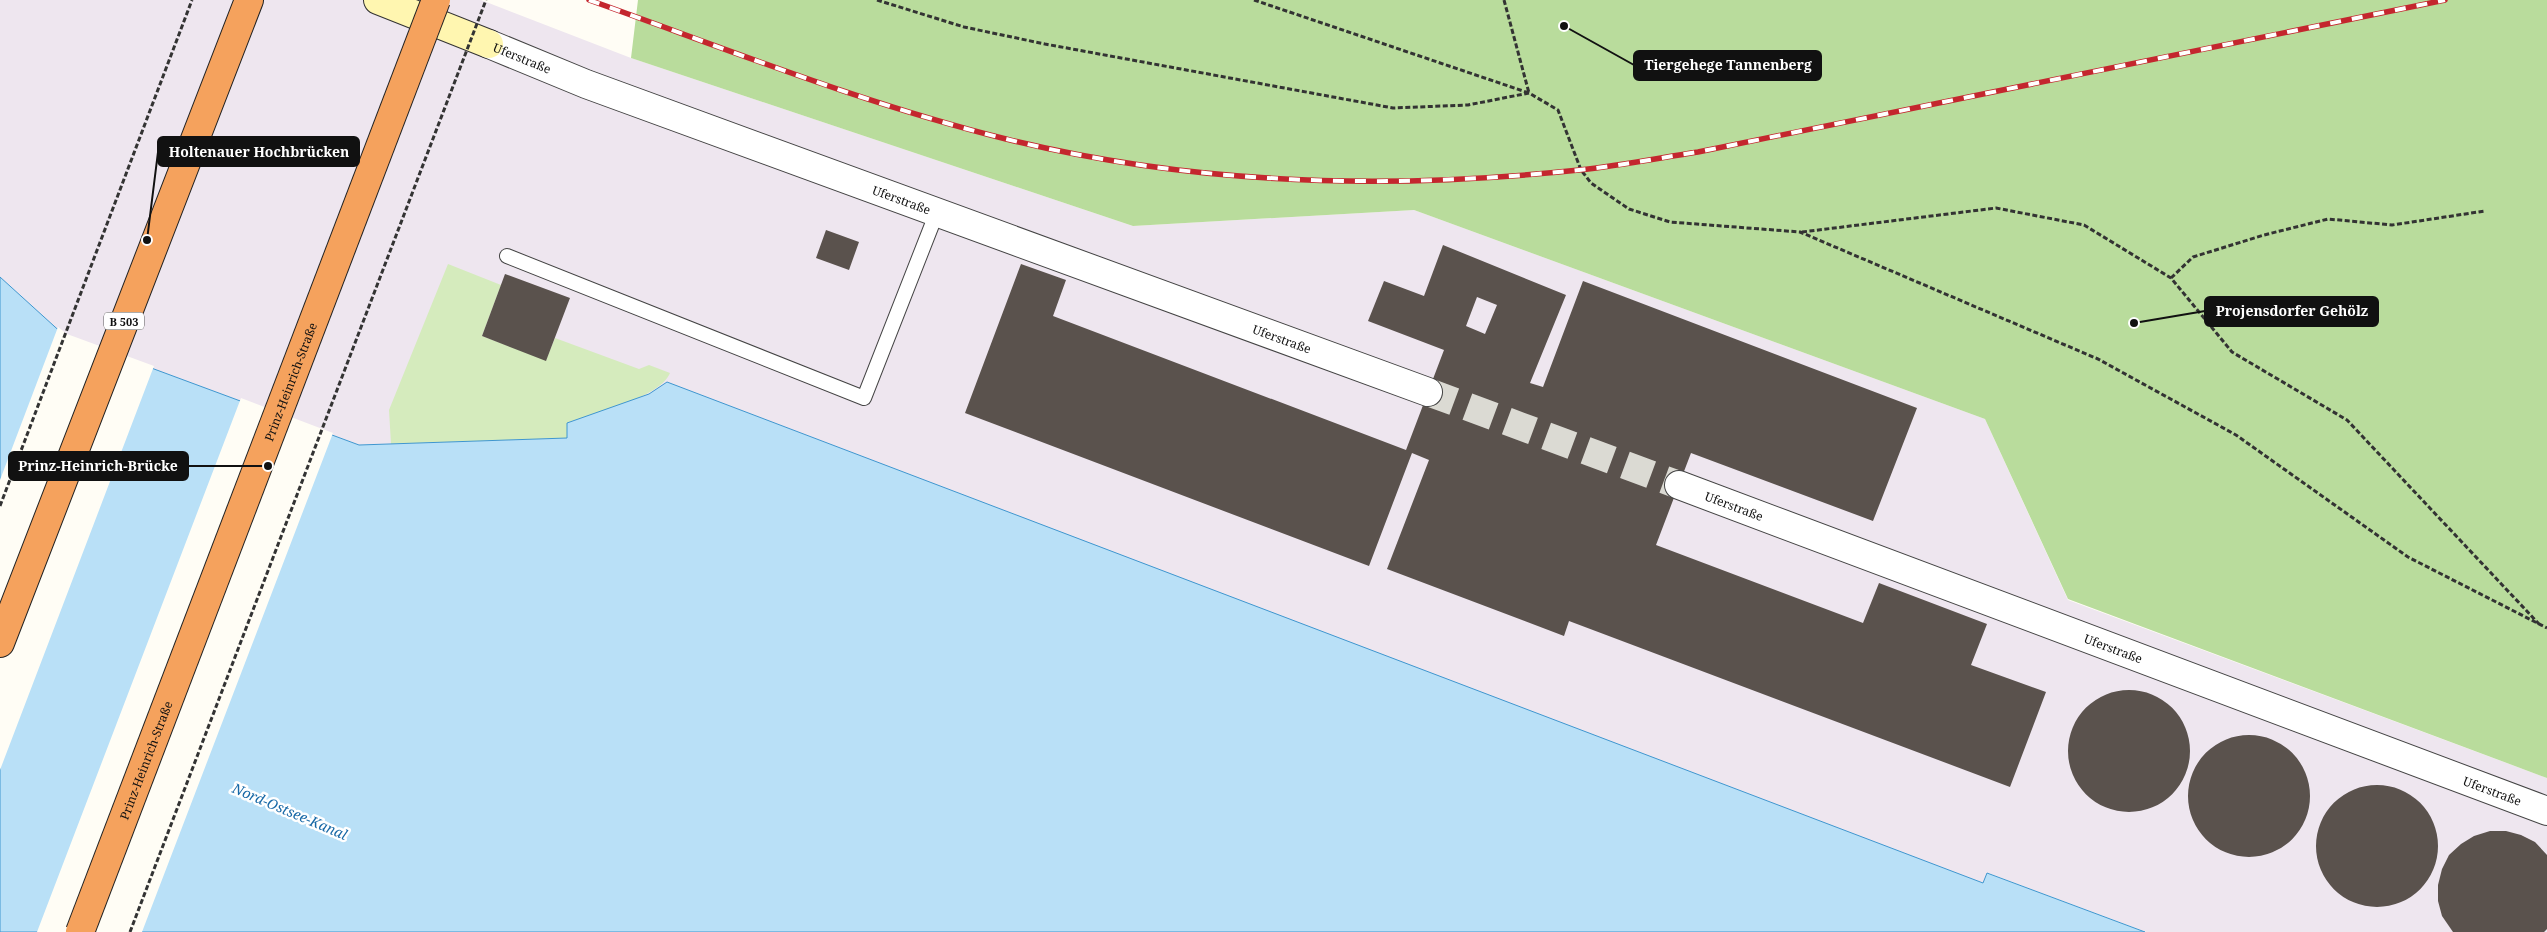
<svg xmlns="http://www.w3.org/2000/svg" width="2547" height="932" font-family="'Noto Serif',serif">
<rect width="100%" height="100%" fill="#fffdf5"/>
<path fill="#eee6ef" d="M0 0H481L631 58 1133 226 1414 210 1985 419 2068 600 2547 778V932H2146L1988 873 1983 883 568 438 359 445 65 336 0 277Z"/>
<path fill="#d5ebbd" d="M448 264 501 285 482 336 546 360 555 338 639 369 649 365 670 373C660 398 593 413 567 423L568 438 391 444 389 410Z"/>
<path fill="#b9dc9c" d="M638 0H2547V778L2068 599 1985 419 1414 210 1133 226 631 58Z"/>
<path fill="#b9e0f7" stroke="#3f96cf" d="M0 277 65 336 359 445 567 438V423L649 394 667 382 1983 883 1987 873 2145 932H0Z"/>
<path fill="#fffdf5" d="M58 327 67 334 154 366 0 770V480Z
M241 398 333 433 142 932H37Z"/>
<path fill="#5a524d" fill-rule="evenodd" d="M826 230 859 242 849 270 816 258Z
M1443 245 1566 295 1530 383 1543 387 1583 281 1917 408 1873 521 1691 453 1656 545 1863 623 1879 583 1987 624 1971 665 2046 692 2010 787 1569 621 1564 636 1387 569 1429 460 1412 453 1369 566 965 413 1021 264 1066 280 1053 316 1406 450 1444 350 1368 321 1384 281 1424 296ZM1477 297 1497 305 1485 334 1466 326Z
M505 274 570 298 546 361 482 336Z
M2068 751a61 61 0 1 1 122 0a61 61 0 1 1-122 0Z
M2188 796a61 61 0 1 1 122 0a61 61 0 1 1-122 0Z
M2316 846a61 61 0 1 1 122 0a61 61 0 1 1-122 0Z
M2490 831H2506L2521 835 2535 842 2547 855V929L2544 932H2453L2442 916 2438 901V885L2442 869 2449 855 2461 844 2474 836Z"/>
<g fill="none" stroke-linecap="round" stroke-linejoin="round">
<path stroke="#dbdad3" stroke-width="28" stroke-dasharray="28 14" stroke-linecap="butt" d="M1428 392 1679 485"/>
<g stroke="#444" stroke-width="16">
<path id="lane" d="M507 256 864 398 937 212"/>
</g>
<g stroke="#444" stroke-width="30">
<g id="street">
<path id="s1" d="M489 44 586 84 1428 392"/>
<path id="s2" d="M1679 485 2547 811"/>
</g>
</g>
<g stroke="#333" stroke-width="30">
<path id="secondary" d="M378 0 489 44"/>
</g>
<g stroke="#222" stroke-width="30">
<path id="highway" d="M0 643 249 0"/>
</g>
<path stroke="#333" stroke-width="3" stroke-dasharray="5 2.5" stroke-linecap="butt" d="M877 0 964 27 1045 44 1393 108 1468 105 1529 93 1558 110 1581 170 1591 183 1629 209 1670 222 1800 232 2098 359 2236 435 2408 557 2547 628
M1254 0 1529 93
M1504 0 1529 93
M1802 232 1996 208 2084 225 2171 278 2232 352 2347 420 2539 624
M2171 278 2193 257 2264 235 2328 219 2392 225 2485 211
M0 506 192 0"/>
<use href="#lane" stroke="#fff" stroke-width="14"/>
<use href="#street" stroke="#fff" stroke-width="28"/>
<use href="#secondary" stroke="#fff6b0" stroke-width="28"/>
<use href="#highway" stroke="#f5a25d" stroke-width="28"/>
<g stroke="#c4262e" stroke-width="5.5">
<path id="rail" d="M589 0C727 49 864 104 1006 139 1193 185 1389 190 1579 170 1619 166 1659 158 1698 152L2445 0"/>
</g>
<use href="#rail" stroke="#fff" stroke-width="4" stroke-dasharray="11" stroke-linecap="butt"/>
<g stroke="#222" stroke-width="30" stroke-linecap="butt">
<g id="highway-bridge">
<path id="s3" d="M80 932 436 0"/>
</g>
</g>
<path stroke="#333" stroke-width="3" stroke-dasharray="5 2.5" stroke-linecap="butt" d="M130 932 486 0"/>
<use href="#highway-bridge" stroke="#f5a25d" stroke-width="28"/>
</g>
<g text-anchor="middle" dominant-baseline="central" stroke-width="5" stroke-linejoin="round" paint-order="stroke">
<rect fill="#fff" stroke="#585858" stroke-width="1" x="104" y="312.5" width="40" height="17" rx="4"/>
<g font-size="11" font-weight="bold" fill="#111">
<text x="124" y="321">B 503</text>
</g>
<g font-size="12" fill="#111" stroke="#fff">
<text stroke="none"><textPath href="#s1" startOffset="36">Uferstraße</textPath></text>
<text stroke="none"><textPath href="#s1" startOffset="441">Uferstraße</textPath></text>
<text stroke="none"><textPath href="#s1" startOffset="846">Uferstraße</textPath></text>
<text stroke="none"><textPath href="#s3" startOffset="589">Prinz-Heinrich-Straße</textPath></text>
<text stroke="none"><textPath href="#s2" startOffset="59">Uferstraße</textPath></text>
<text stroke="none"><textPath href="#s2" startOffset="464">Uferstraße</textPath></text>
<text stroke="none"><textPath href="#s3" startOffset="184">Prinz-Heinrich-Straße</textPath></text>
<text stroke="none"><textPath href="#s2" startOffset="869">Uferstraße</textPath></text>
</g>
<g font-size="14" font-style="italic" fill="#1768a6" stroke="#fff">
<text transform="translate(290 811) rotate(23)">Nord-Ostsee-Kanal</text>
</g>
</g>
<path fill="none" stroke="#111" stroke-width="2" d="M1564 26L1634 65M147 240L158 152M2134 323L2205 311M268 466L188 466"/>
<g fill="#111" stroke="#fff" stroke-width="2">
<circle cx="1564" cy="26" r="5"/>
<circle cx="147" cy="240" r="5"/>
<circle cx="2134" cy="323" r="5"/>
<circle cx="268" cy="466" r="5"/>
</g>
<g fill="#111" stroke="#111" stroke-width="2">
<rect x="1634" y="51" width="187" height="29" rx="5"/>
<rect x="158" y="137" width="201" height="29" rx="5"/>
<rect x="2205" y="297" width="173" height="29" rx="5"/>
<rect x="9" y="452" width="179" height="28" rx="5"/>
</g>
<g font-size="14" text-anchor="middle" font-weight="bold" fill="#fff">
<text x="1728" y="70">Tiergehege Tannenberg</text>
<text x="259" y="157">Holtenauer Hochbrücken</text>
<text x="2292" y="316">Projensdorfer Gehölz</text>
<text x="98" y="471">Prinz-Heinrich-Brücke</text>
</g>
</svg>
